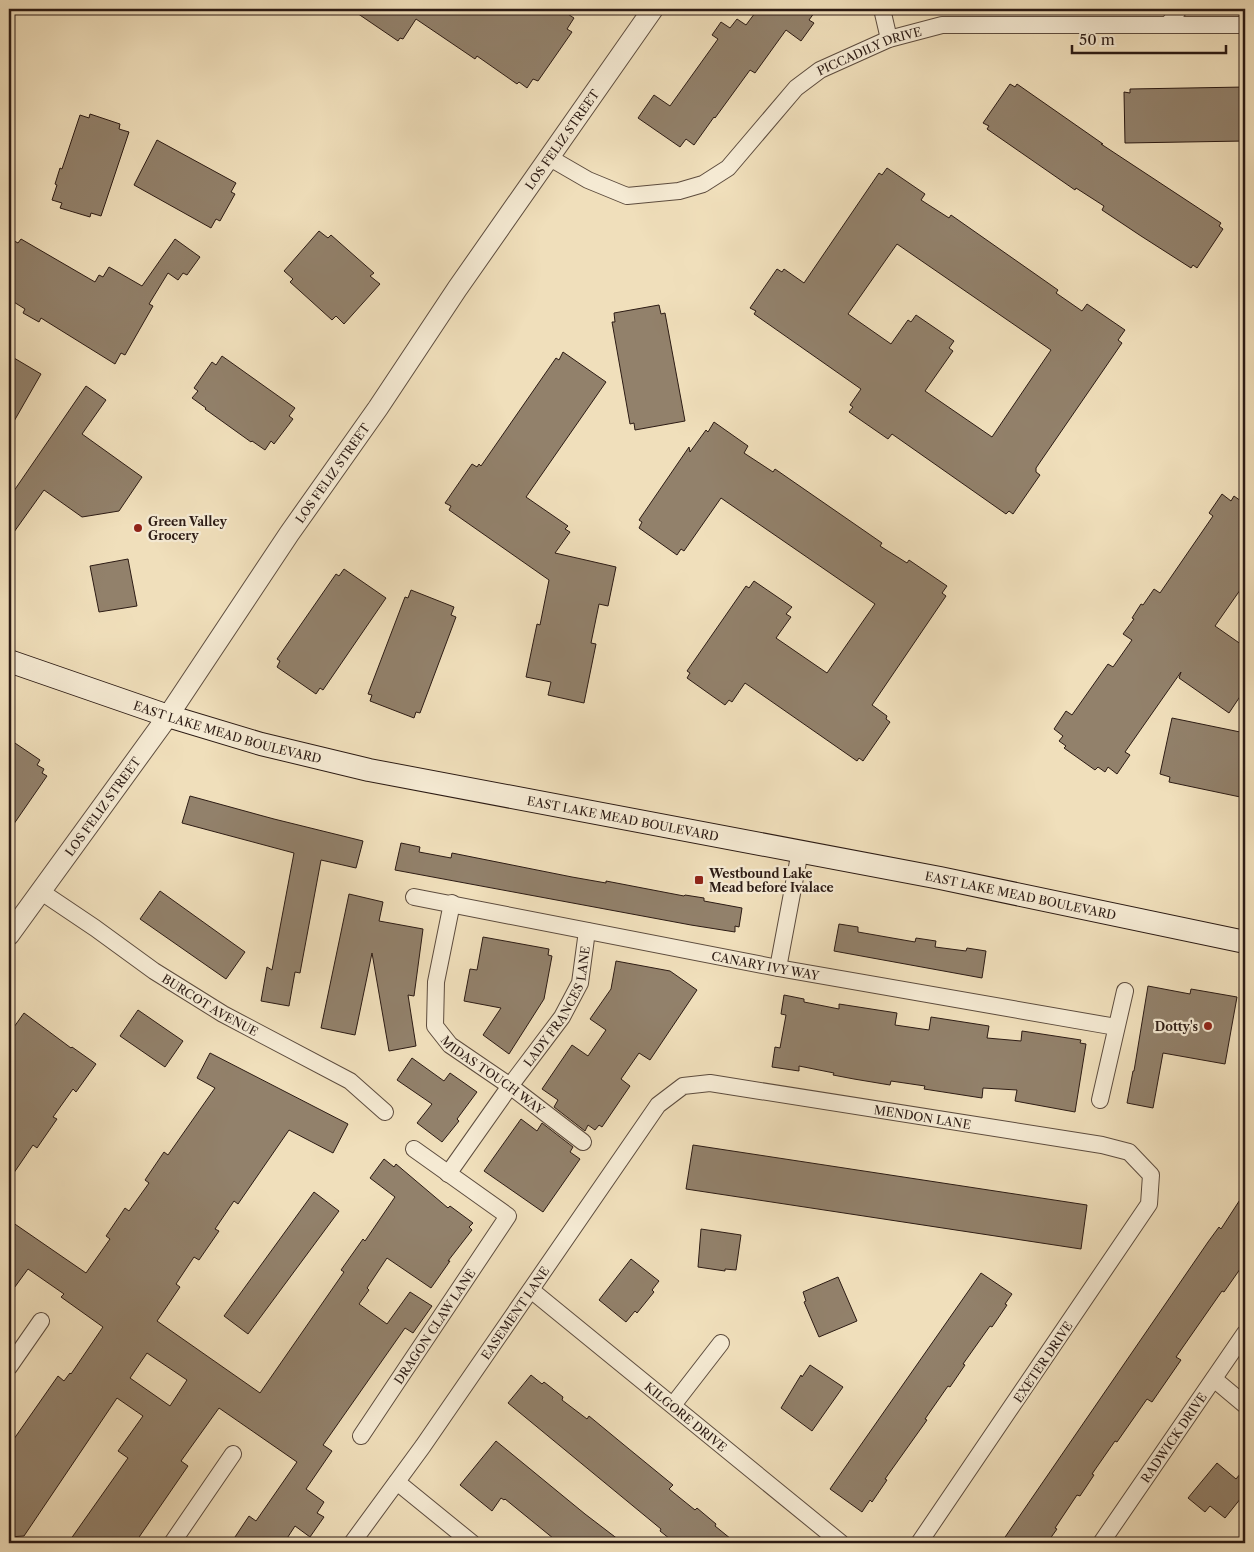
<svg xmlns="http://www.w3.org/2000/svg" width="1254" height="1552" font-family="'Libre Caslon Text',serif">
<rect width="100%" height="100%" fill="#f0dfbb"/>
<filter id="stains"><feTurbulence type="fractalNoise" baseFrequency=".004" numOctaves="4"/><feColorMatrix values="0 0 0 0 .2 0 0 0 0 .09 0 0 0 0 .02 0 0 0 .5 -.17"/></filter>
<radialGradient id="worn" r=".72"><stop offset=".6" stop-color="#630" stop-opacity="0"/><stop offset="1" stop-color="#630" stop-opacity=".3"/></radialGradient>
<path fill="#92816b" stroke="#2c1b14" fill-rule="evenodd" d="M351 9H560L574 18 567 29 572 32 538 81 533 79 527 88 519 82 517 84 477 56 475 59 416 19 403 39 400 38 398 41Z
M758 9H817L809 20 814 23 801 41 786 30 755 73 750 70 715 118 714 117 694 145 686 139 680 147 638 118 654 95 670 106 718 39 712 35 721 22 730 28 737 19 746 25Z
M1010 84 1015 87 1017 84 1103 144H1101L1221 223 1219 226 1223 229 1197 268 1193 265 1191 268 1141 236 1102 210 1104 206 1076 188 1075 190 987 129 989 126 983 123Z
M1245 87V141L1125 143 1124 92 1130 93V89Z
M90 114 120 124 119 129 129 132 101 216 91 213 90 217 60 208 62 203 52 200 57 185 55 184 60 168 62 169 80 115 89 118Z
M157 140 236 183 231 192 235 194 220 221 216 219 211 228 134 185Z
M887 168 925 194 921 200 949 218 951 215 1058 290 1056 293 1082 311 1087 304 1125 330 1118 340 1122 343 1036 468V472L1040 475 1013 514 1009 511 1006 514 892 434 888 439 849 412 853 407 850 405 861 389 754 314 756 311 750 308 777 269 782 272 784 269 804 283 879 173 882 175ZM897 244 1051 350 992 437 925 391 953 351 949 348 954 341 916 315 911 322 908 320 891 344 848 314Z
M319 231 328 238 331 235 374 273 370 276 380 284 344 324 336 316 332 320 290 282 293 279 284 271Z
M9 238 18 243 21 239 95 282 99 275 103 277 109 267 142 286 175 239 200 257 187 275 183 273 178 280 168 273 149 304 153 306 125 355 121 353 115 364 41 318 39 322 23 313 25 309 9 299Z
M659 305 661 314 665 313 685 421 635 430 634 423 630 424 612 322H615L614 313Z
M563 352 606 382 526 497 568 526 565 529 570 532 555 553 616 567 608 606 599 604 591 643 596 644 584 703 548 695 551 682 526 677 537 624 540 625 549 580 449 510 451 506 445 503 472 464 477 467 479 464 481 466 556 358 559 360Z
M9 355 41 374 9 430Z
M222 356 295 408 289 416 293 419 274 444 271 441 265 450 252 441 251 442 205 409 206 408 192 398 198 391 194 388 212 362 216 365Z
M86 386 106 400 82 434 142 477 119 511 82 517 44 490 9 539V498Z
M714 422 748 446 744 453 773 472 775 469 882 543 880 546 907 563 909 560 947 586 942 593 946 596 872 705 887 716 886 719 890 722 863 761 859 758 857 761 745 683 732 702 729 700 725 705 687 678 690 673 687 671 746 586 749 588 754 581 792 607 786 614 791 617 776 638 827 673 875 604 721 498 684 551 681 549 677 555 639 528 642 522 639 520 689 447 690 452 706 430 708 432Z
M1222 494 1231 501 1234 496 1245 504V583L1215 626 1245 647V689L1229 713 1179 678 1181 672 1125 752 1130 755 1117 774 1108 767 1105 772 1098 767 1095 770 1064 748 1066 746 1059 741 1063 736 1054 729 1066 711 1072 715 1108 664 1113 667 1132 640 1123 634 1134 619 1132 618 1141 604 1143 605 1154 589 1160 593 1213 516 1209 513Z
M128 559 137 606 99 612 90 566Z
M344 569 386 598 323 690 320 688 316 694 277 667 280 661 277 659 336 574 339 576Z
M411 590 454 607 451 615 456 617 420 713 416 712 414 718 370 701 372 695 368 694 405 597 408 598Z
M1172 718 1245 733V798L1169 782 1170 777 1160 774Z
M9 739 40 760 37 765 44 769 42 773 47 776 9 831Z
M190 796 274 819 363 841 356 868 321 860 300 973 295 972 289 1006 261 1001 267 967 272 970 294 853 182 823Z
M401 843 420 847 419 852 451 858 452 853 572 877 606 883V881L684 896 685 895 704 898V901L742 908 739 927 735 926V932L691 925 395 870Z
M160 891 245 952 226 979 140 919Z
M349 894 383 902 379 921 423 929 414 996 408 995 416 1046 389 1051 372 953 355 1035 321 1028Z
M839 924 858 927V932L915 942 916 938 936 941 935 947 966 951 967 948 986 951 982 978 834 951Z
M483 937 549 949 548 955 552 956 544 999 509 1054 483 1035 501 1008 464 1001 470 969 477 970Z
M616 961 670 971 697 990 650 1060 639 1053 621 1079 630 1086 602 1127 599 1125 595 1130 588 1125 585 1131 554 1107 558 1100 542 1089 572 1045 588 1056 606 1030 590 1019 611 989Z
M1148 986 1190 994 1191 989 1237 997 1225 1064 1163 1053 1153 1108 1127 1103 1133 1071H1134Z
M784 995 804 999V1002L839 1009V1004L897 1013 895 1025 929 1030 931 1017 989 1026 987 1038 1021 1041 1022 1031 1081 1040 1080 1043 1086 1044 1075 1112 1015 1101 1017 1090 983 1088 982 1098 924 1089 925 1086 891 1081 890 1085 854 1079 833 1075 834 1073 799 1066V1071L772 1067 775 1047 780 1048 786 1015 781 1014Z
M138 1010 183 1041 165 1067 120 1036Z
M24 1013 71 1048 72 1047 96 1064 76 1092 73 1089 53 1117 57 1119 37 1148 33 1145 9 1180V1034Z
M210 1053 348 1124 333 1153 289 1130 238 1204 234 1201 215 1229 219 1231 199 1260 194 1257 176 1284 180 1287 157 1321 260 1393 344 1272 341 1270 363 1239 365 1241 395 1197 370 1178 384 1159 394 1167 396 1164 448 1208 450 1206 473 1223 469 1227 472 1230 448 1261H450L431 1288 387 1258 367 1288 369 1290 359 1304 387 1324 410 1292 432 1306 413 1333 405 1328 323 1445 332 1451 306 1489 324 1502 317 1513 324 1517 310 1537 295 1526 284 1543H231L249 1516 256 1521 297 1462 219 1408 181 1461 188 1466 135 1543H68L128 1458 118 1451 143 1416 117 1398 24 1536 9 1537V1446L58 1376 64 1381 70 1373 71 1374 103 1327 61 1297 64 1294 28 1269 9 1295V1220L86 1273 110 1239 106 1236 125 1208 129 1211 149 1183 145 1180 164 1152 168 1155 215 1088 197 1078ZM147 1353 187 1380 170 1406 130 1378Z
M412 1058 444 1081 450 1073 477 1092 457 1119 459 1121 442 1142 417 1123 432 1104 397 1080Z
M521 1119 537 1131 542 1123 573 1147 570 1152 580 1159 543 1212 484 1171Z
M693 1145 1087 1205 1081 1249 686 1189Z
M314 1192 339 1211 248 1334 224 1316Z
M1245 1192V1262L1224 1292 1222 1291 1176 1357 1181 1360 1152 1402 1147 1399 1117 1442 1115 1441 1092 1474 1094 1475 1080 1496 1077 1495 1055 1528 1057 1529 1047 1543H1001L1208 1242 1219 1227 1221 1229Z
M701 1229 741 1235 736 1270 725 1269V1271L698 1267Z
M631 1259 659 1281 652 1290 654 1292 637 1313 635 1311 626 1322 599 1300Z
M981 1273 1012 1294 1005 1304 1007 1305 992 1327 990 1326 963 1364 965 1365 950 1387 948 1386 925 1419 927 1420 885 1479 887 1480 872 1502 870 1500 862 1512 830 1489Z
M838 1277 857 1321 819 1337 804 1302 806 1301 803 1292Z
M810 1365 843 1387 812 1431 781 1408 801 1375 802 1377Z
M531 1375 542 1384 544 1382 563 1397 562 1400 587 1419 589 1416 629 1449 673 1485 669 1489 695 1510 697 1508 716 1524 715 1526 736 1543H675L660 1531 661 1529 508 1403Z
M496 1441 585 1514 623 1543H559L505 1499 504 1500 501 1498 492 1511 460 1485Z
M1217 1463 1236 1479 1245 1468V1493L1225 1518 1210 1506 1205 1512 1188 1498Z"/>
<g fill="none" stroke-linecap="round" stroke-linejoin="round">
<g stroke="#5d4c3e" stroke-width="18">
<g id="minor">
<path d="M882 9 889 39"/>
<path d="M1168 25 1179 9"/>
<path id="s1" d="M550 158 588 180 627 196 679 191 703 184 728 168 796 88 820 70 889 39 942 25H1245"/>
<path id="s2" d="M40 891 95 928 154 971 223 1014 350 1081 385 1112"/>
<path id="s3" d="M414 897 778 968 1116 1027"/>
<path id="s4" d="M452 903 436 982 435 1026 450 1045 510 1086 583 1142"/>
<path d="M778 968 800 851"/>
<path d="M1100 1100 1125 991"/>
<path id="s5" d="M448 1174 510 1086 562 1017 580 983 587 931"/>
<path id="s6" d="M531 1290 841 1543"/>
<path d="M9 1367 41 1321"/>
<path d="M1214 1379 1245 1405"/>
<path d="M673 1405 721 1343"/>
<path id="s7" d="M361 1436 508 1216 414 1149"/>
<path d="M397 1482 472 1543"/>
<path d="M172 1543 233 1454"/>
<path id="s8" d="M352 1543 423 1446 658 1105 683 1086 710 1083 1102 1145 1129 1152 1151 1175 1149 1204 919 1543"/>
<path id="s9" d="M1101 1543 1245 1333"/>
</g>
</g>
<g stroke="#5d4c3e" stroke-width="22">
<g id="tertiary">
<path id="s10" d="M9 935 168 716 289 534 378 408 457 289 653 9"/>
</g>
</g>
<g stroke="#2c1b14" stroke-width="24">
<g id="secondary">
<path id="s11" d="M9 661 168 716 261 744 369 770 940 878 1245 942"/>
</g>
</g>
<use href="#minor" stroke="#f5ead3" stroke-width="16"/>
<use href="#tertiary" stroke="#f5ead3" stroke-width="20"/>
<use href="#secondary" stroke="#f5ead3" stroke-width="22"/>
</g>
<g fill="#8f2418" stroke="#f5ead3" stroke-width="2">
<circle cx="138" cy="528" r="5"/>
<rect x="694" y="875" width="10" height="10" rx="2.5"/>
<circle cx="1208" cy="1026" r="5"/>
</g>
<g text-anchor="middle" dominant-baseline="central" stroke-width="4.5" stroke-linejoin="round" paint-order="stroke">
<g font-size="12" fill="#2c1b14" stroke="#f5ead3">
<text stroke="none"><textPath href="#s1" startOffset="381">PICCADILY DRIVE</textPath></text>
<text stroke="none"><textPath href="#s10" startOffset="969">LOS FELIZ STREET</textPath></text>
<text stroke="none"><textPath href="#s10" startOffset="564">LOS FELIZ STREET</textPath></text>
<text stroke="none"><textPath href="#s11" startOffset="230">EAST LAKE MEAD BOULEVARD</textPath></text>
<text stroke="none"><textPath href="#s10" startOffset="159">LOS FELIZ STREET</textPath></text>
<text stroke="none"><textPath href="#s11" startOffset="635">EAST LAKE MEAD BOULEVARD</textPath></text>
<text stroke="none"><textPath href="#s11" startOffset="1040">EAST LAKE MEAD BOULEVARD</textPath></text>
<text stroke="none"><textPath href="#s3" startOffset="358">CANARY IVY WAY</textPath></text>
<text stroke="none"><textPath href="#s5" startOffset="202">LADY FRANCES LANE</textPath></text>
<text stroke="none"><textPath href="#s2" startOffset="205">BURCOT AVENUE</textPath></text>
<text stroke="none"><textPath href="#s4" startOffset="201">MIDAS TOUCH WAY</textPath></text>
<text stroke="none"><textPath href="#s8" startOffset="808">MENDON LANE</textPath></text>
<text stroke="none"><textPath href="#s8" startOffset="282">EASEMENT LANE</textPath></text>
<text stroke="none"><textPath href="#s7" startOffset="132">DRAGON CLAW LANE</textPath></text>
<text transform="translate(1043 1362) rotate(-56)">EXETER DRIVE</text>
<text stroke="none"><textPath href="#s6" startOffset="200">KILGORE DRIVE</textPath></text>
<text stroke="none"><textPath href="#s9" startOffset="128">RADWICK DRIVE</textPath></text>
</g>
<g font-size="12" font-weight="bold" fill="#2c1b14" stroke="#f5ead3" text-anchor="start">
<text x="148" y="521">Green Valley<tspan x="148" dy="14">Grocery</tspan></text>
<text x="709" y="873">Westbound Lake<tspan x="709" dy="14">Mead before Ivalace</tspan></text>
<text x="1198" y="1026" text-anchor="end">Dotty's</text>
</g>
</g>
<rect width="1254" height="1552" fill="none" stroke="#f0dfbb" stroke-width="30"/>
<rect x="10" y="10" width="1234" height="1532" fill="none" stroke="#2c1b14" stroke-width="2.5"/>
<rect x="15" y="15" width="1224" height="1522" fill="none" stroke="#2c1b14"/>
<path d="M1072 45v8h154v-8" fill="none" stroke="#2c1b14" stroke-width="2.5"/>
<text x="1079" y="45" font-size="15" fill="#2c1b14" stroke="#f5ead3" stroke-width="4" paint-order="stroke">50 m</text>
<rect width="100%" height="100%" filter="url(#stains)"/>
<rect width="100%" height="100%" fill="url(#worn)"/>
</svg>
